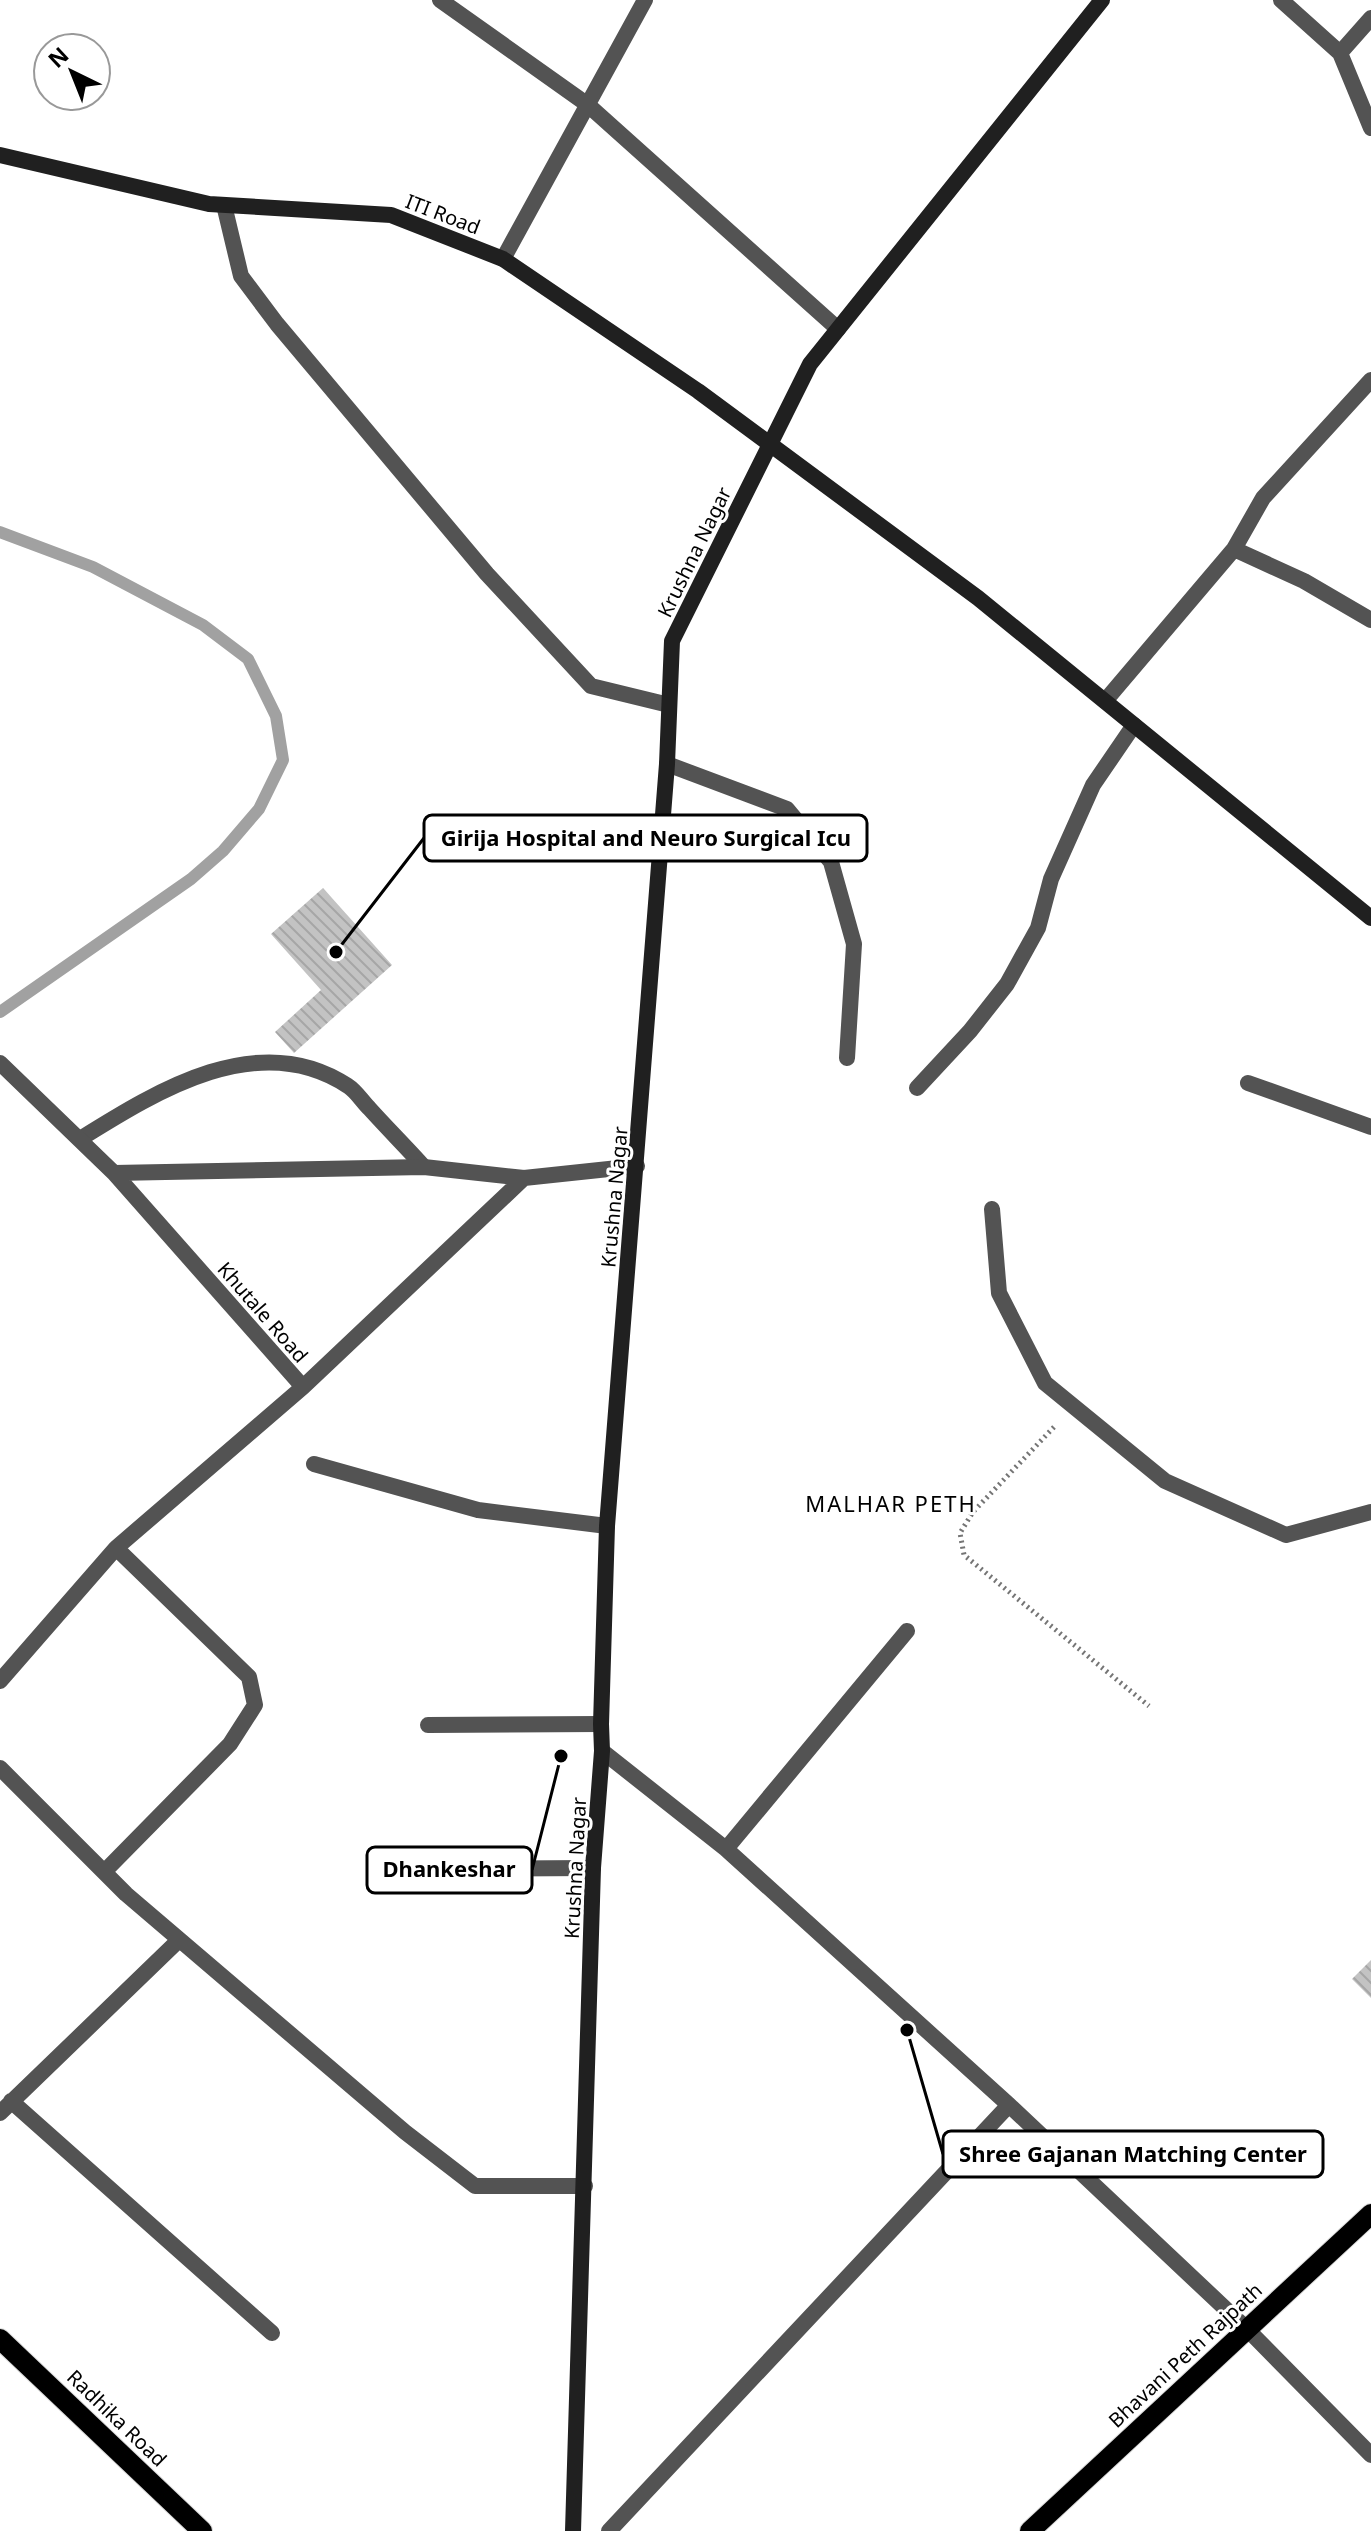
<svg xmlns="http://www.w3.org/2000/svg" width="1371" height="2531" font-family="'Noto Sans',sans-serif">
<defs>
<pattern id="building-back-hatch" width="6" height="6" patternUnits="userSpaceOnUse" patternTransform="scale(2)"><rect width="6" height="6" fill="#c3c3c3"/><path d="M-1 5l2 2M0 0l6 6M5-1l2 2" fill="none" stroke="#a6a6a6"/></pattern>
</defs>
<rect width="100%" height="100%" fill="#fff"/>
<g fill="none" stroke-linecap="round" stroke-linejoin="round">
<path stroke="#a1a1a1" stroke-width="12" d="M0 532 93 567 203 625 248 659 276 716 283 760 259 809 223 851 191 879 0 1012"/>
</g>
<path fill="url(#building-back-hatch)" d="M323 888 392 965 294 1053 275 1032 321 990 271 934Z
M1371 1960V1998L1352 1979Z"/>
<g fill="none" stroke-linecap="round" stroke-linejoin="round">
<g stroke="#dbdbdb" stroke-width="22">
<path id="primary" d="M0 2339 202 2531
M1030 2531 1371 2214"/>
</g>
<path stroke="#757575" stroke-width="5" stroke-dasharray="2 4" stroke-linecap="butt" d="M1054 1427 973 1512 960 1533 964 1555 1149 1706"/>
<path stroke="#535353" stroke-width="16" d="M80 1139C157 1091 259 1027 348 1086 356 1091 362 1101 369 1108 387 1128 406 1147 424 1167"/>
<path stroke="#535353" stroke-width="16" d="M440 0 588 105 838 329
M1281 0 1340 53 1371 128
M1340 53 1371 18
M224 205 241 276 277 324 487 574 591 686 669 705
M503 259 645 0
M1234 549 1304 581 1371 620
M1105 701 1234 549 1263 498 1371 380
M667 764 787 809 831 862 854 944 847 1058
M0 1063 114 1173 303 1387 116 1548 0 1681
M1248 1083 1371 1127
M917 1088 970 1031 1007 984 1038 928 1051 879 1093 785 1134 725
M114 1173 424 1167 524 1178
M992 1209 999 1293 1045 1383 1165 1481 1286 1535 1371 1512
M303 1387 524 1178 637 1166
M314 1464 478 1510 607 1526
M428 1725 601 1724
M602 1751 726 1849 1009 2105 1248 2330 1371 2455
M0 1768 126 1894 405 2132 475 2186H585
M726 1849 907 1631
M391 1869 593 1868
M104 1872 230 1744 255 1705 249 1677 116 1548
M11 2101 272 2333
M0 2113 179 1940
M609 2531 1009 2105"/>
<path stroke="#202020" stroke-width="16" d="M0 155 209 204 391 215 503 259 698 391 978 598 1371 918
M573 2531 593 1868 602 1751 601 1724 607 1526 667 764 672 641 810 364 1102 0"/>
<use href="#primary" stroke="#000" stroke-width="20"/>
</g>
<g text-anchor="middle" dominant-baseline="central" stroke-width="6" stroke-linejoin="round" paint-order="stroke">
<g font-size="20" fill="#000" stroke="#fff">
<text transform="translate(443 214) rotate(21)">ITI Road</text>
<text transform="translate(694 552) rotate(-64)">Krushna Nagar</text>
<text transform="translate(614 1197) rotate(-85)">Krushna Nagar</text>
<text transform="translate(263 1312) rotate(49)">Khutale Road</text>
<text transform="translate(575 1868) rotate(-87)">Krushna Nagar</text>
<text transform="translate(1185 2355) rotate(-43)">Bhavani Peth Rajpath</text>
<text transform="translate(117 2418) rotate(44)">Radhika Road</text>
</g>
<g font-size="22" letter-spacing="2" fill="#000" stroke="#fff">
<text x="891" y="1503">MALHAR PETH</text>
</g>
</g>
<path fill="none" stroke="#000" stroke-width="3" d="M336 952L424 838M561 1756L532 1870M907 2030L943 2154"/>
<g fill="#000" stroke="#fff" stroke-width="3">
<circle cx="336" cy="952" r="8"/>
<circle cx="561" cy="1756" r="8"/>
<circle cx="907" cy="2030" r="8"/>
</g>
<g fill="#fff" stroke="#000" stroke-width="3">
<rect x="424" y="815" width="443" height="46" rx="8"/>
<rect x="367" y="1847" width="165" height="46" rx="8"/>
<rect x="943" y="2131" width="380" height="46" rx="8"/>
</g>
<g font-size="22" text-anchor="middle" font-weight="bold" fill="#000">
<text x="646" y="846">Girija Hospital and Neuro Surgical Icu</text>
<text x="449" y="1877">Dhankeshar</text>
<text x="1133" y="2162">Shree Gajanan Matching Center</text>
</g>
<g transform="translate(72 72) rotate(317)"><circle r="38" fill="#ffffff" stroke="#999999" stroke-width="2"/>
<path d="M0-6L14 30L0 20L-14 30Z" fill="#000000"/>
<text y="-12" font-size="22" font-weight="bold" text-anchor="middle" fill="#000000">N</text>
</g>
</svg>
